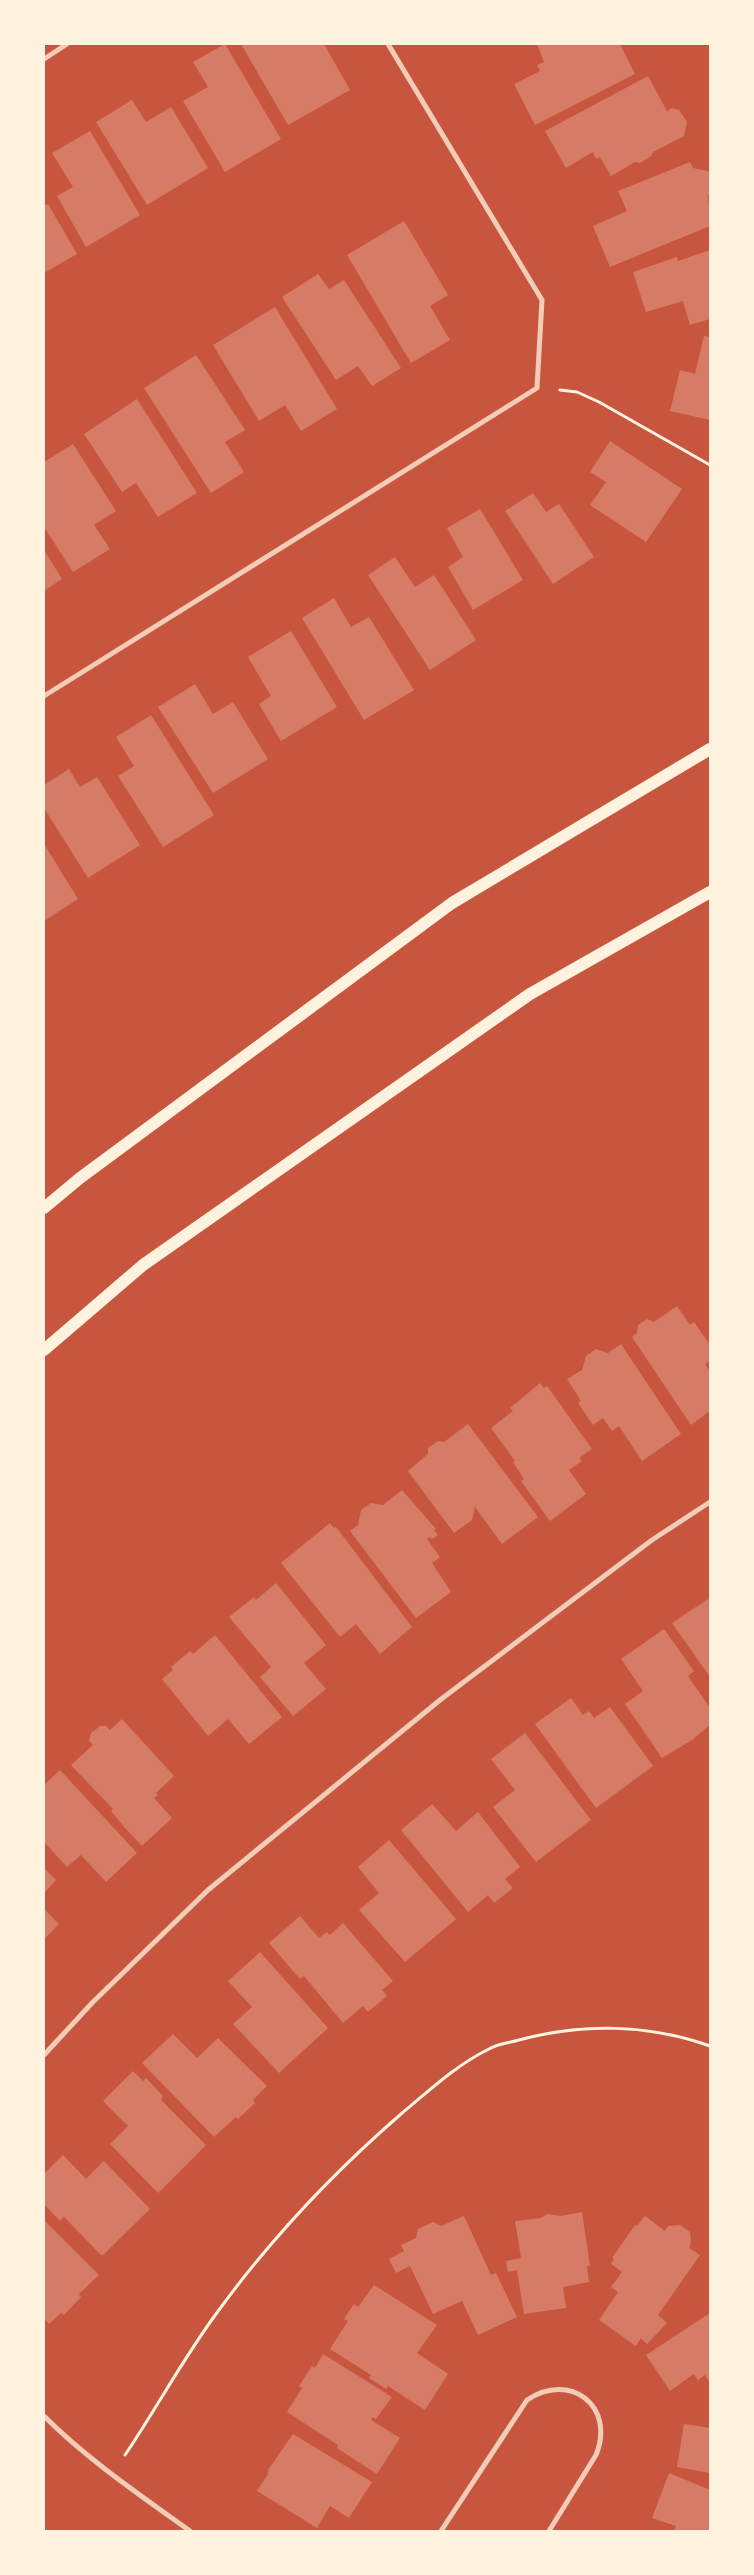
<svg xmlns="http://www.w3.org/2000/svg" width="754" height="2575" font-family="Rubik,sans-serif">
<rect width="100%" height="100%" fill="#c8553d"/>
<path fill="#d67c66" d="M225 44 281 139 225 172 183 101 208 87 193 62Z
M241 44H324L350 90 288 125Z
M537 44H620L635 74 535 125 514 84 540 71 537 65 544 62Z
M648 76 667 111 672 108 679 110 687 122 684 136 653 152 651 156 640 163 635 162 611 176 600 157 596 159 593 152 566 168 545 131Z
M132 100 146 122 171 107 208 168 147 205 96 122Z
M90 131 140 215 86 247 57 196 73 187 52 153Z
M690 162 693 168 708 171 710 177V194L708 195 710 226 610 267 593 226 627 211 618 191Z
M48 204 77 254 44 273V206Z
M404 221 448 295 430 306 450 340 411 363 347 255Z
M710 250V319L690 325 683 301 646 312 633 272 677 257 678 261Z
M318 274 329 289 344 280 401 368 372 386 358 366 336 380 282 297Z
M275 307 337 409 301 431 285 405 259 421 213 345Z
M704 336 710 337V420L670 411 680 370 695 374Z
M196 355 245 430 225 442 244 472 211 493 144 388Z
M137 399 197 493 158 517 136 483 122 492 84 434Z
M610 441 682 489 646 542 590 505 606 482 590 472Z
M73 444 116 511 94 525 110 549 73 572 44 527V462Z
M533 493 546 512 559 504 594 557 553 584 505 511Z
M480 509 523 580 473 610 448 567 463 557 447 528Z
M44 550 62 579 44 591Z
M395 557 415 587 434 575 476 640 430 670 368 575Z
M334 598 351 627 369 617 414 690 364 720 302 618Z
M291 631 337 707 281 741 259 704 271 696 248 657Z
M195 684 213 714 233 702 268 759 213 793 158 707Z
M151 715 214 815 163 847 118 776 134 766 116 737Z
M69 769 80 787 97 777 140 845 88 878 44 808V785Z
M44 844 78 899 44 921Z
M677 1306 690 1325 694 1322 710 1345V1361L705 1364 710 1371V1411L691 1425 632 1337 637 1333 638 1325 647 1319 654 1322Z
M621 1344 681 1434 642 1461 619 1426 612 1431 603 1418 593 1425 578 1403 581 1401 567 1379 582 1370 586 1356 596 1349 608 1353Z
M540 1383 544 1388 547 1386 592 1449 579 1458 582 1461 569 1470 586 1494 550 1521 521 1481 524 1479 513 1462 515 1461 491 1428 513 1411 510 1408Z
M468 1424 538 1517 502 1544 475 1507 472 1520 454 1533 408 1471 428 1454V1448L438 1441 444 1442Z
M402 1490 436 1529 434 1530 438 1535 432 1539 430 1537 427 1539 440 1557 432 1563 451 1592 416 1618 350 1531 358 1525 361 1510 371 1503 383 1505Z
M330 1523 334 1528 336 1527 412 1627 380 1654 356 1624 340 1637 281 1563Z
M276 1583 326 1645 304 1663 326 1689 293 1716 260 1677 271 1667 229 1617 254 1597 256 1600Z
M708 1599 710 1602V1677L672 1623Z
M664 1629 694 1671 688 1676 710 1708V1725L692 1740 662 1758 625 1704 643 1691 621 1659Z
M215 1635 282 1717 249 1744 228 1719 208 1736 162 1679 173 1670 171 1667 190 1651 193 1654Z
M571 1698 583 1715 589 1711 594 1718 610 1707 653 1766 596 1808 535 1724Z
M122 1719 174 1776 156 1793 158 1795 154 1798 172 1818 142 1846 124 1827 111 1811 113 1809 71 1765 93 1745 89 1741 91 1733 100 1726H106L110 1730Z
M525 1733 591 1820 536 1862 493 1807 515 1790 491 1759Z
M60 1770 137 1853 106 1882 81 1855 67 1867 44 1842V1785Z
M432 1804 456 1831 478 1812 520 1867 505 1879 513 1888 494 1903 488 1895 468 1912 401 1830Z
M389 1840 456 1919 405 1962 359 1910 379 1893 358 1867Z
M44 1868 56 1880 44 1893Z
M44 1909 59 1924 44 1939Z
M300 1916 319 1938 327 1932 330 1935 343 1923 393 1981 382 1990 387 1996 368 2012 363 2006 343 2023 304 1976 300 1979 269 1943Z
M260 1952 328 2028 279 2073 233 2024 252 2007 228 1981Z
M173 2034 197 2058 218 2038 267 2086 253 2100 255 2103 238 2119 236 2117 214 2137 142 2063Z
M133 2071 143 2081 146 2078 163 2096 161 2100 206 2145 158 2193 110 2144 128 2126 103 2101Z
M63 2155 86 2179 104 2161 150 2209 102 2256 64 2217 60 2221 44 2204V2174Z
M582 2212 590 2266H587L589 2282 563 2287 566 2308 524 2314 517 2270 508 2272 506 2261 521 2258 515 2221 541 2218 547 2214 561 2216Z
M464 2216 491 2275 496 2273 517 2317 478 2335 462 2301 433 2314 410 2266 396 2273 389 2259 404 2251 401 2245 416 2238 418 2229 433 2222 441 2226Z
M645 2216 665 2231 668 2226 680 2225 690 2232 691 2242 689 2248 700 2255 658 2315 667 2323 647 2344 641 2338 636 2346 599 2320 618 2292 611 2287 622 2272 611 2264 614 2259 612 2258 635 2225 637 2226Z
M44 2220 99 2275 79 2294 81 2297 64 2315 61 2313 49 2324 44 2318Z
M374 2285 437 2325 417 2353 448 2374 425 2410 388 2386 386 2389 369 2378 371 2375 330 2349 348 2321 344 2319 354 2304 358 2307Z
M710 2313V2383L705 2375 698 2380 694 2374 670 2391 646 2355Z
M323 2354 392 2397 376 2419 373 2417 371 2420 400 2438 377 2474 337 2448 338 2445 287 2412 302 2388 299 2386 312 2366 315 2368Z
M684 2424 710 2428V2473L677 2467Z
M293 2434 372 2482 349 2518 330 2506 317 2528 257 2491 268 2474V2470Z
M669 2473 710 2490V2531H674L676 2526 652 2518Z"/>
<g fill="none" stroke-linecap="round" stroke-linejoin="round">
<path stroke="#fff3e0" stroke-width="3" d="M560 390 577 392 599 402 710 465
M125 2455C156 2409 183 2359 216 2314 269 2241 333 2173 401 2114 429 2091 456 2065 489 2049 497 2044 509 2043 519 2040 582 2023 649 2024 710 2046"/>
<path stroke="#f1ccb7" stroke-width="5" d="M44 59 67 44
M44 696 537 388 542 300 388 44
M44 2055 92 2003 208 1890 440 1700 652 1540 710 1502
M44 2416C88 2460 140 2495 190 2531
M441 2531 527 2400C570 2371 616 2406 596 2455L549 2531"/>
<path stroke="#fff3e0" stroke-width="12" d="M44 1208 80 1178 452 903 710 749
M44 1350 143 1265 530 994 710 892"/>
</g>
<rect width="754" height="2575" fill="none" stroke="#fff3e0" stroke-width="90"/>
</svg>
